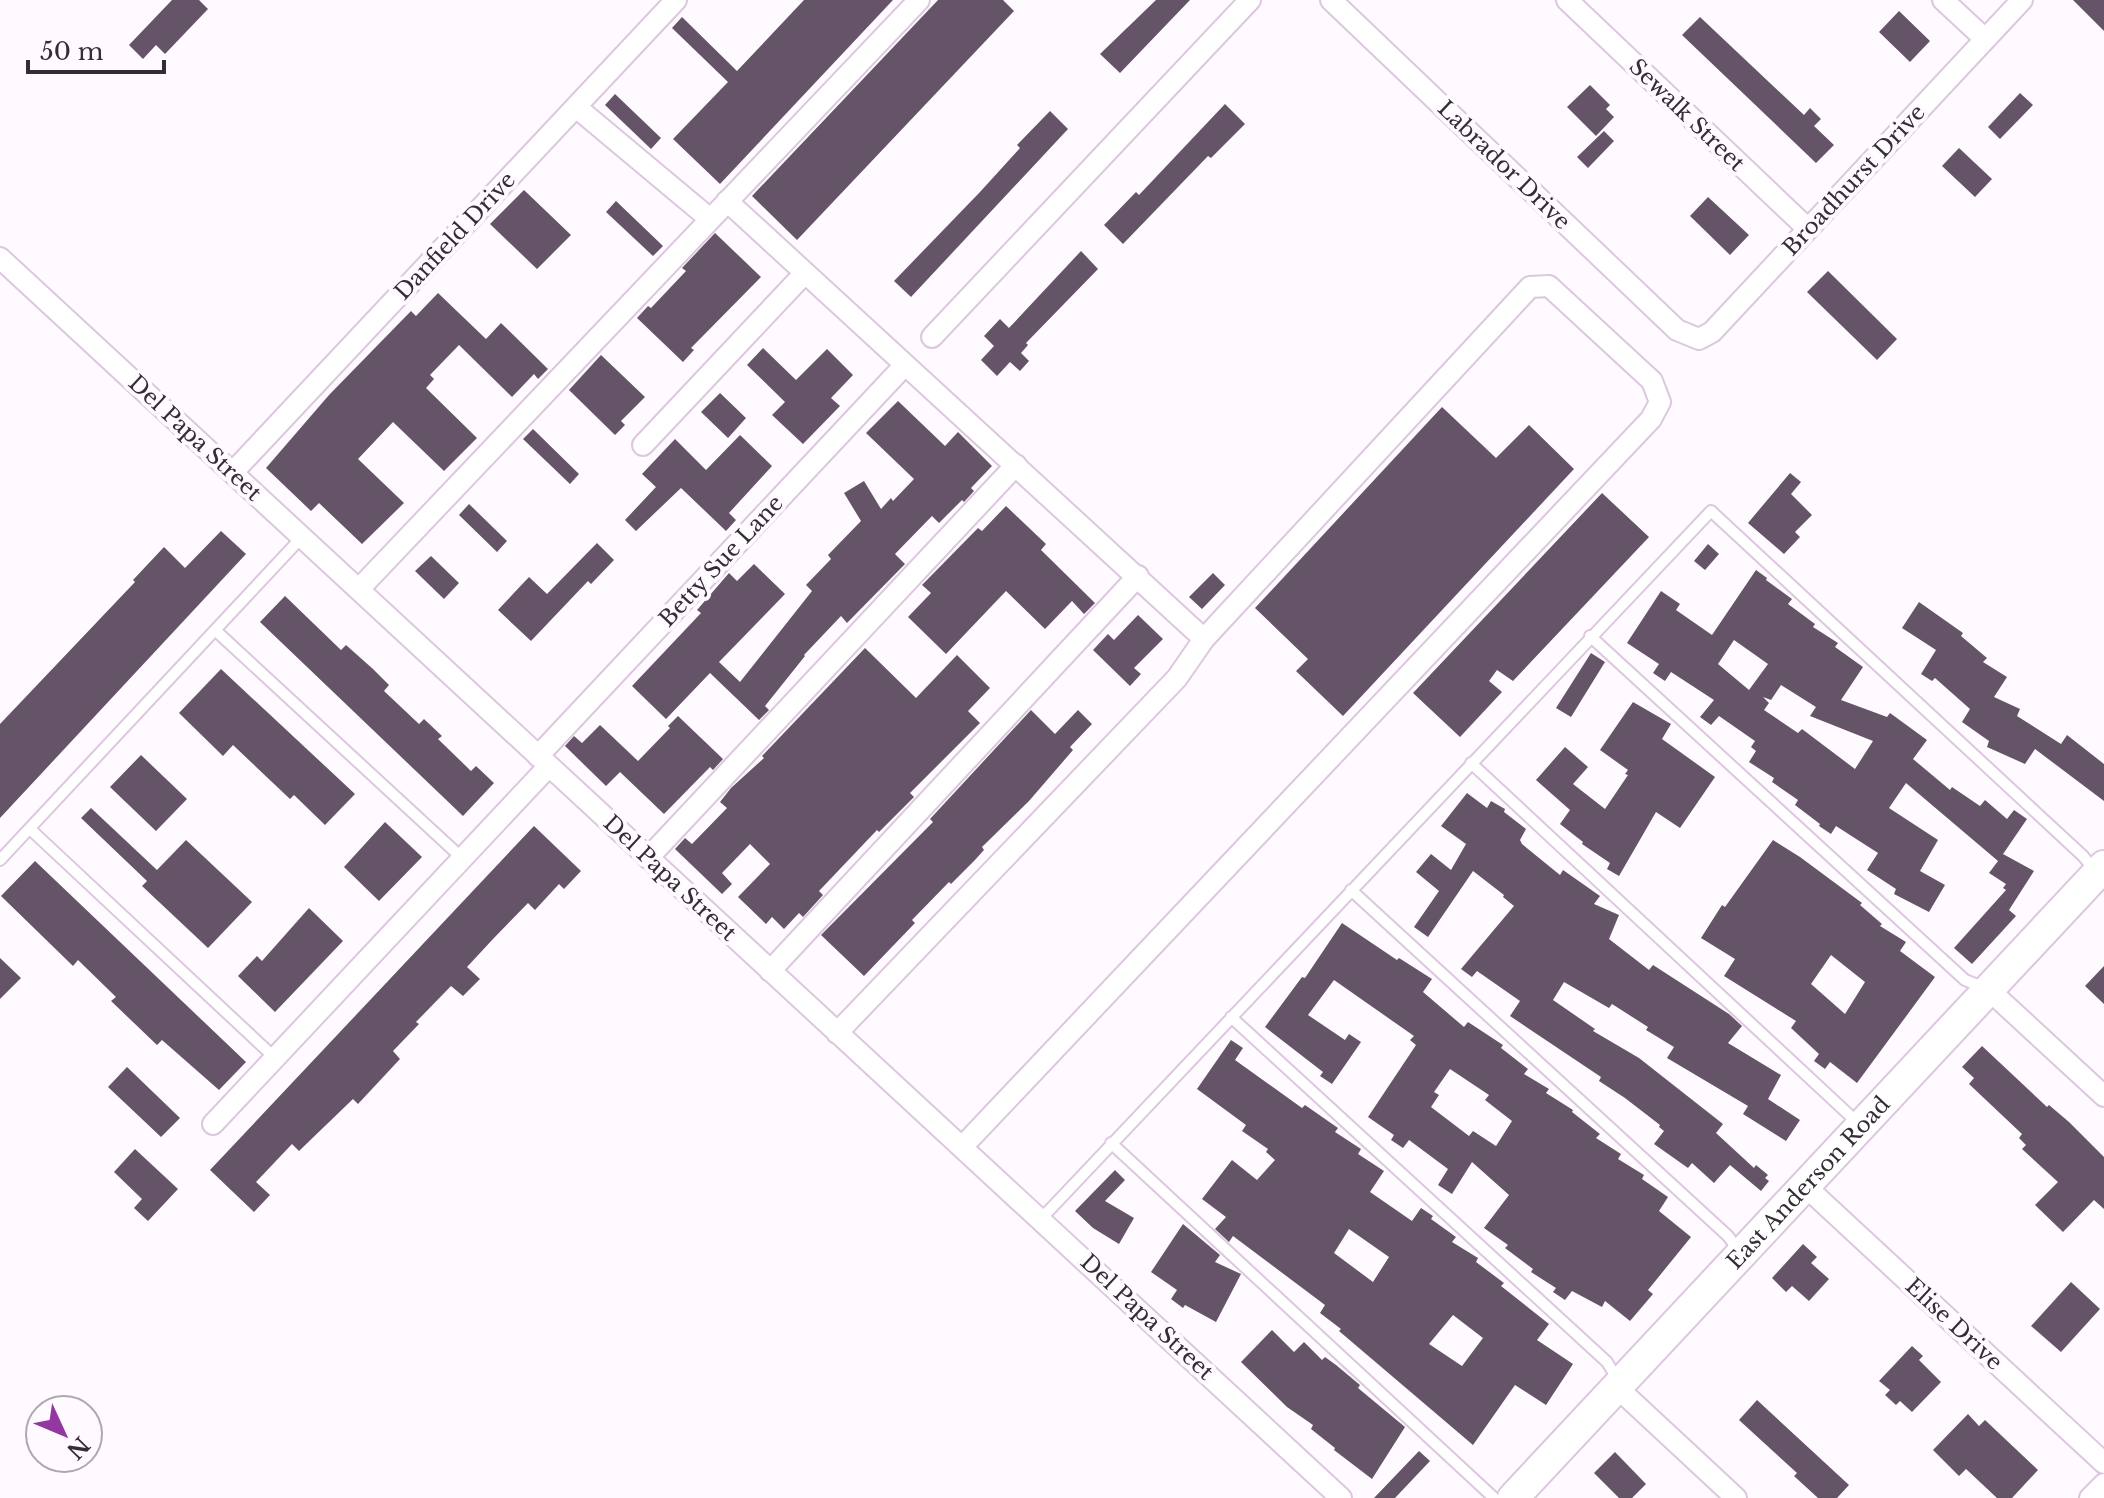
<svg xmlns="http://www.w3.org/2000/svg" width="2104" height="1498" font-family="'Libre Baskerville',serif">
<rect width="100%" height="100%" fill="#fefaff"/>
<path fill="#655367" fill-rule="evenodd" d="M172 0H199L208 9 165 54 156 45 143 59 129 45Z
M804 0H893L720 184 673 139 728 82 672 28 682 17 737 71Z
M938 0H1003L1014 11 797 240 752 196Z
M1156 0H1190L1120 73 1100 54Z
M2073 0H2104V31Z
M1899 11 1930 41 1910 62 1879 32Z
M1700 17 1804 115 1810 108 1821 119 1814 126 1834 145 1816 163 1682 35Z
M1590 85 1610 105 1606 109 1614 117 1596 136 1567 107Z
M2020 93 2033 105 2000 139 1988 127Z
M615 94 661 138 651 149 605 105Z
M1225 104 1245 124 1211 158 1208 156 1123 244 1104 225 1136 192 1139 195Z
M1050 111 1068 129 911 297 894 281 980 192 1020 148 1017 145Z
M1604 131 1614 141 1588 168 1577 157Z
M1959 148 1992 179 1975 197 1942 166Z
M524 190 571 235 537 269 490 224Z
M1708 197 1749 235 1730 255 1690 216Z
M616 201 663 246 653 256 606 212Z
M715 233 761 277 691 348 694 350 683 362 637 318 648 306 651 308 686 271 682 268Z
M1081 251 1098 269 1026 343 1028 345 1021 353 1029 361 1020 371 1010 362 997 376 981 360 994 346 984 336 1000 319 1009 328Z
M1828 271 1897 339 1877 360 1807 292Z
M438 293 486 339 501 323 548 369 538 379 534 374 512 397 459 345 430 375 434 379 426 388 477 438 444 471 393 422 358 459 404 503 362 544 319 503 311 511 266 468 329 395 411 311 416 316Z
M763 348 796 380 827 349 853 375 831 398 840 406 803 444 772 415 785 402 747 365Z
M601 355 645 397 621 421 625 425 615 435 569 390Z
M720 393 746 418 728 438 701 412Z
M898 401 945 446 958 432 992 466 971 488 974 491 964 502 962 500 939 523 932 516 895 554 905 564 847 623 841 616 804 655 805 656 765 706 769 710 759 720 710 673 666 719 632 686 701 613 697 610 729 573 737 581 754 564 785 594 719 662 740 682 812 591 806 585 831 559 828 555 861 521 844 493 864 481 881 509 891 498 893 501 914 479 866 433Z
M1442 407 1496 458 1529 425 1574 469 1343 716 1296 671 1308 659 1255 608Z
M533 429 579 474 570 484 523 439Z
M740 435 772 466 729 513 736 520 726 531 681 488 636 531 625 520 656 487 642 474 675 439 706 470Z
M1790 473 1801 482 1791 494 1812 515 1795 532 1800 537 1784 554 1748 523Z
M1602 493 1649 537 1513 681 1497 670 1489 681 1502 692 1460 737 1413 693Z
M469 504 507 541 497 552 459 515Z
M1006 506 1046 544 1041 550 1095 603 1084 614 1072 601 1045 629 1006 591 946 654 908 617 931 593 922 585 978 528 982 531Z
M221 531 246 554 0 818V724L135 582 133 580 164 547 185 568Z
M597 543 614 560 591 584 588 581 531 641 498 610 529 577 547 594Z
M1708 544 1719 554 1705 570 1694 561Z
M431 556 459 583 444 599 415 571Z
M1756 570 1767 578 1766 580 1792 599 1788 604 1815 624 1813 627 1838 643 1835 647 1863 667 1841 700 1887 717 1890 713 1927 740 1913 759 1950 790 1952 787 1980 806 1985 800 2007 819 2014 810 2027 819 2001 857 2003 854 2034 871 2009 910 2016 916 1972 964 1954 948 2006 890 2003 888 2006 884 1989 873 1998 861 1906 783 1889 808 1938 840 1920 871 1945 885 1929 912 1894 894 1896 889 1867 870 1878 853 1836 826 1831 834 1819 826 1820 824 1795 805 1798 800 1772 782 1774 778 1749 762 1756 751 1751 747 1755 741 1719 716 1711 725 1700 717 1714 700 1671 672 1665 681 1653 673 1659 664 1627 643 1661 591 1680 604 1676 610 1712 635ZM1734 640 1768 664 1749 690 1718 664ZM1781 685 1816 707 1810 716 1873 741 1855 769 1802 729 1798 733 1764 710 1769 703 1763 697 1771 700Z
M1213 573 1225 585 1202 609 1189 597Z
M285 596 341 650 346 645 373 669 389 685 384 691 419 724 424 719 442 736 438 739 471 771 476 766 494 783 463 816 260 622Z
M1919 602 1963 633 1961 636 1987 658 1983 662 2007 677 1994 697 2020 709 2017 716 2061 744 2067 735 2104 764V801L2035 749 2025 764 1987 747 1989 741 1962 722 1970 709 1935 678 1932 681 1921 674 1936 650 1902 628Z
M1138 615 1163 639 1134 668 1141 674 1130 686 1093 650 1108 634 1114 640Z
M865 648 916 698 957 655 990 688 968 711 980 723 910 793 914 797 879 832 877 830 819 891 823 895 803 917 799 913 784 929 772 917 766 924 738 897 770 864 750 844 722 873 732 884 722 894 675 849 685 838 692 844 727 808 720 802 731 788 764 758 762 756Z
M1591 653 1605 662 1571 717 1556 708Z
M221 669 355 794 325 825 294 795 290 799 233 745 223 756 179 713Z
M1633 702 1671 724 1662 739 1715 777 1680 828 1656 812 1619 876 1607 869 1610 863 1582 844 1583 842 1560 824 1570 810 1536 780 1565 747 1588 767 1573 784 1605 809 1628 775 1625 774 1628 770 1600 750Z
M1031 710 1055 734 1078 710 1092 724 1070 747 1073 750 1029 801 982 847 984 850 974 861 951 884 949 882 912 920 915 923 864 976 821 935 933 822 930 819Z
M678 716 723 759 713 770 710 767 664 814 620 772 606 786 565 746 574 736 582 743 600 725 638 761 670 728 668 726Z
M141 755 187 799 156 831 110 787Z
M1467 793 1487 808 1491 801 1505 809 1504 812 1526 829 1520 840 1522 844 1560 875 1563 870 1600 896 1594 904 1619 915 1609 939 1649 970 1653 965 1729 1014 1742 1026 1728 1043 1781 1075 1768 1099 1800 1120 1786 1141 1743 1114 1748 1106 1667 1058 1674 1047 1646 1030 1648 1027 1612 1004 1609 1008 1564 982 1553 1000 1595 1029 1593 1031 1639 1058 1723 1124 1716 1133 1754 1168 1756 1165 1768 1175 1765 1178 1769 1181 1761 1191 1730 1165 1714 1183 1692 1163 1688 1168 1654 1144 1664 1131 1659 1127 1660 1125 1625 1098 1599 1081 1601 1077 1510 1016 1520 1001 1477 971 1472 977 1461 969 1514 906 1503 897 1504 895 1473 871 1428 937 1414 927 1439 891 1416 872 1431 854 1451 870 1466 844 1441 826Z
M91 808 157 870 186 840 252 902 208 948 142 886 147 881 81 818Z
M385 822 422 857 379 901 344 867Z
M534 826 581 871 564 889 559 884 535 910 528 903 493 939 467 967 480 979 463 996 451 986 416 1022 419 1024 393 1051 400 1059 358 1104 353 1099 299 1151 292 1144 256 1182 270 1195 254 1212 210 1170Z
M1773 840 1800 857 1862 903 1860 905 1882 924 1880 926 1906 942 1900 951 1935 977 1857 1083 1830 1062 1825 1069 1814 1061 1819 1054 1791 1028 1796 1021 1724 976 1735 959 1701 938 1722 905 1725 907ZM1831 955 1865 982 1845 1014 1811 984Z
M35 861 246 1062 219 1090 162 1040 157 1045 111 1001 116 997 78 960 73 966 1 896Z
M309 908 343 941 275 1012 238 976 257 956 262 961Z
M1342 923 1397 960 1399 958 1432 979 1423 992 1464 1027 1468 1022 1503 1045 1501 1048 1528 1069 1524 1074 1549 1089 1546 1093 1573 1110 1572 1112 1600 1134 1596 1138 1621 1154 1618 1159 1644 1175 1642 1179 1668 1197 1659 1211 1691 1237 1648 1290 1653 1294 1630 1321 1605 1301 1602 1307 1572 1291 1565 1300 1553 1292 1556 1288 1531 1272 1533 1269 1505 1248 1508 1245 1484 1228 1509 1195 1472 1162 1452 1194 1438 1185 1448 1169 1409 1140 1403 1148 1391 1140 1394 1135 1368 1117 1416 1045 1410 1040 1414 1036 1334 980 1308 1015 1345 1040 1349 1034 1361 1042 1332 1084 1320 1076 1323 1072 1265 1027 1302 977 1305 978ZM1450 1069 1489 1095 1485 1100 1512 1121 1496 1146 1473 1131 1469 1136 1431 1107 1439 1095 1434 1092Z
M0 958 21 978 0 999Z
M2104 966V1004L2085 986Z
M1231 1040 1243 1048 1235 1060 1302 1108 1305 1105 1338 1128 1335 1132 1361 1149 1358 1154 1384 1171 1370 1192 1412 1221 1421 1208 1433 1216 1431 1219 1456 1237 1452 1242 1478 1258 1476 1262 1504 1283 1501 1286 1549 1324 1537 1340 1573 1364 1546 1405 1515 1385 1473 1445 1339 1331 1341 1329 1320 1313 1325 1305 1233 1236 1229 1242 1215 1229 1226 1217 1202 1199 1232 1160 1257 1180 1275 1160 1266 1152 1268 1149 1242 1131 1246 1125 1197 1089ZM1349 1229 1389 1257 1373 1282 1334 1253ZM1453 1315 1483 1338 1462 1366 1429 1344Z
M1982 1046 2047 1107 2049 1105 2069 1122 2104 1157V1209L2094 1200 2063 1232 2035 1205 2058 1182 2022 1149 2026 1145 2019 1138 2022 1134 1969 1084 1974 1078 1962 1067Z
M127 1067 180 1118 161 1137 108 1087Z
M135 1149 178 1189 148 1221 134 1208 142 1199 114 1172Z
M1115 1170 1125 1180 1105 1201 1134 1218 1119 1244 1093 1228 1075 1211Z
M1183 1224 1220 1255 1215 1262 1241 1274 1216 1322 1185 1305 1183 1308 1171 1299 1177 1290 1151 1272Z
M1803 1244 1817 1257 1811 1263 1829 1279 1809 1301 1792 1286 1786 1292 1772 1278Z
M2071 1282 2100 1309 2061 1352 2031 1326Z
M1272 1330 1294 1352 1304 1342 1322 1360 1325 1357 1336 1365 1360 1385 1358 1388 1405 1427 1372 1479 1334 1450 1335 1448 1311 1429 1313 1425 1287 1407 1241 1362Z
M1912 1346 1923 1356 1919 1360 1941 1382 1912 1412 1900 1401 1896 1405 1885 1395 1890 1390 1879 1381Z
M1757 1400 1849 1485 1837 1498H1818L1794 1476 1797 1473 1739 1420Z
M1968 1414 1979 1426 1985 1420 2038 1470 2012 1498H1997L1966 1469 1959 1476 1933 1450Z
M1419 1451 1430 1461 1395 1498H1374Z
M1615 1452 1646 1484 1632 1498H1619L1594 1473Z"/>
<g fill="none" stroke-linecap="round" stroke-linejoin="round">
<g stroke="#dcc7df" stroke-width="14">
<path id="lane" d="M215 630 462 858
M1590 636 1965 980 1985 988
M1471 763 1859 1124
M30 829 274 1057
M0 860 302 537
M1351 890 1728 1236 1739 1251
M1231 1017 1607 1362 1619 1382
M1111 1143 1494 1498
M1041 1219 1711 511 2083 856 2096 872"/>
</g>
<g stroke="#dcc7df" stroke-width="24">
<path id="street" d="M1331 0 1677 330 1699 339 1712 332 2022 0
M1567 0 1808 229
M1943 0 1985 39
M576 107 710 219
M727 201 1204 639
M0 258 1341 1498
M932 337 1250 0
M643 445 804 274
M233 472 676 0
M359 589 919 0
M538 756 904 366
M648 858 1016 465
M770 971 1138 576
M1988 989 2104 1096
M837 1033 1177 678 1204 639 1530 287 1549 286 1652 381 1660 402 1651 419 962 1147
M213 1124 549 766
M1804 1185 2104 1463
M1620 1384 1623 1393 1736 1498
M2090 1498 2104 1484"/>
</g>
<g stroke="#dcc7df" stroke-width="34">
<g id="secondary">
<path id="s1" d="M1513 1498 2104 866"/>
</g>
</g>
<use href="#lane" stroke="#fff" stroke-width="10"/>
<use href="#street" stroke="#fff" stroke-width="20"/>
<use href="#secondary" stroke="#fff" stroke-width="30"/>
</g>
<g text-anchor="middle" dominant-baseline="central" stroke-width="8" stroke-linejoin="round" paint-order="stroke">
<g font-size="22" fill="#352d36" stroke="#fefaff">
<text transform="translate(1687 115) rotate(44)">Sewalk Street</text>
<text transform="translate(1504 165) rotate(44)">Labrador Drive</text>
<text transform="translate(1854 180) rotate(-47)">Broadhurst Drive</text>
<text transform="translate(455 236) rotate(-47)">Danfield Drive</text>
<text transform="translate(195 438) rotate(43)">Del Papa Street</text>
<text transform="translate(721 561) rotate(-47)">Betty Sue Lane</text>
<text transform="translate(670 878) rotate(43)">Del Papa Street</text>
<text stroke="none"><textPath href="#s1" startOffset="432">East Anderson Road</textPath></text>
<text transform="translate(1147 1317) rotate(43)">Del Papa Street</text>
<text transform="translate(1954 1324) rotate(43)">Elise Drive</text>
</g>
</g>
<g transform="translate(64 1434) rotate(134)"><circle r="38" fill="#fefaff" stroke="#aea8af" stroke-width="2"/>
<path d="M0-6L14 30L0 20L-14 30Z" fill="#9337a1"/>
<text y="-12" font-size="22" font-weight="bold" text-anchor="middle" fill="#352d36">N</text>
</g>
<path d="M28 60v12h136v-12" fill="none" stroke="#352d36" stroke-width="4"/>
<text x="40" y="60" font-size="24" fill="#352d36" stroke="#fefaff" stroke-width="6" paint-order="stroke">50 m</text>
</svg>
